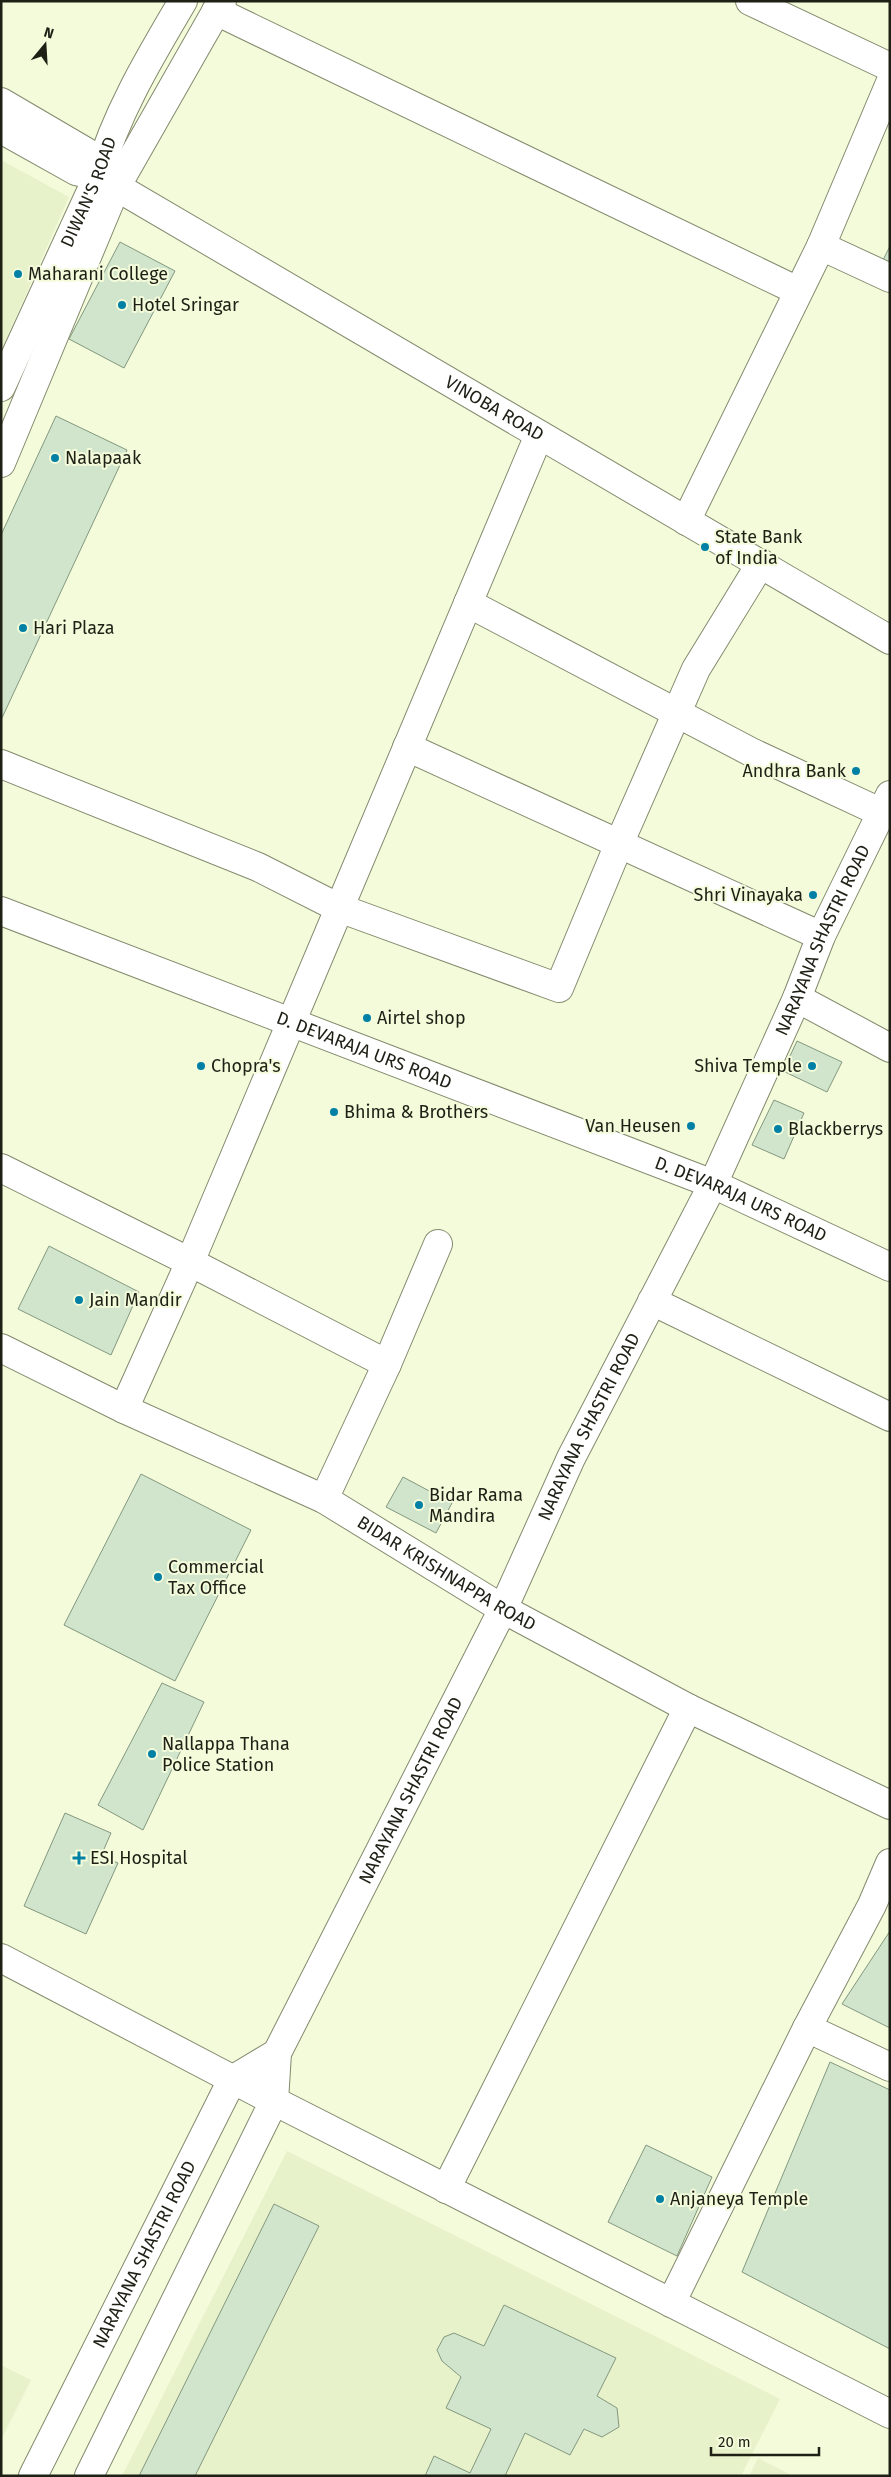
<svg xmlns="http://www.w3.org/2000/svg" width="891" height="2477" font-family="'Fira Sans',sans-serif">
<rect width="100%" height="100%" fill="#f3fbdb"/>
<path fill="#e7f1ca" d="M1 160 69 197 1 351Z
M287 2151 780 2399 741 2476H122Z
M1 2365 31 2380 1 2440Z
M758 2458 793 2476H749Z"/>
<path fill="#d0e5cb" stroke="#84987f" d="M120 242 175 271 124 368 69 339Z
M890 246V276L878 270Z
M56 416 127 450 1 720V535Z
M797 1041 842 1062 827 1092 783 1071Z
M774 1100 804 1113 784 1159 752 1145Z
M49 1246 139 1292 111 1355 18 1309Z
M141 1474 251 1530 175 1681 64 1625Z
M403 1477 452 1503 436 1533 386 1507Z
M162 1683 204 1702 143 1830 98 1805Z
M65 1813 111 1833 101 1856 118 1863 86 1934 24 1906Z
M890 1931V2028L842 2004Z
M830 2062 890 2090V2349L742 2272Z
M646 2145 712 2177 677 2256 608 2222Z
M274 2204 319 2226 195 2476H139Z
M504 2305 616 2358 597 2396 617 2408 619 2427 602 2437 584 2429 570 2455 525 2433 505 2476H425L434 2456 470 2473 491 2429 446 2408 461 2377 442 2361 437 2350 444 2337 454 2333 484 2346Z"/>
<g fill="none" stroke-linecap="round" stroke-linejoin="round">
<g stroke="#838a6d" stroke-width="30">
<g id="street">
<path d="M750 1 890 67"/>
<path d="M216 11 798 291"/>
<path d="M821 246 890 278"/>
<path d="M686 521 821 246 890 83"/>
<path d="M468 603 751 752 880 812"/>
<path d="M407 747 821 936"/>
<path d="M1 764 258 867 339 908 559 988 619 844 696 669 761 563"/>
<path d="M797 998 890 1048"/>
<path d="M1 1168 190 1262 387 1364"/>
<path d="M652 1301 890 1417"/>
<path id="s1" d="M1 1348 124 1409 324 1499 503 1609 688 1708 890 1805"/>
<path d="M124 1409 190 1262 539 435"/>
<path d="M324 1499 387 1364 438 1244"/>
<path d="M1 1958 274 2101 890 2414"/>
<path d="M807 2028 890 2067"/>
<path d="M446 2189 688 1708"/>
<path d="M671 2303 807 2028 872 1905 890 1863"/>
</g>
</g>
<g stroke="#838a6d" stroke-width="30">
<g id="secondary">
<path d="M1 102 88 153 98 176"/>
<path id="s2" d="M1 129 76 171 98 176 890 640"/>
<path id="s3" d="M1 387 98 176C116 113 150 57 183 1"/>
<path d="M1 463 116 187 222 1"/>
<path id="s4" d="M1 911 713 1184 890 1267"/>
<path id="s5" d="M33 2476 232 2080 277 2053"/>
<path id="s6" d="M89 2476 274 2101 277 2053 503 1609 571 1458 713 1184 797 998 821 936 890 795"/>
</g>
</g>
<use href="#street" stroke="#fff" stroke-width="28"/>
<use href="#secondary" stroke="#fff" stroke-width="28"/>
</g>
<g fill="#0180a5" stroke="#f3fbdb" stroke-width="2">
<circle cx="18" cy="274" r="5"/>
<circle cx="122" cy="305" r="5"/>
<circle cx="55" cy="458" r="5"/>
<circle cx="705" cy="547" r="5"/>
<circle cx="23" cy="628" r="5"/>
<circle cx="856" cy="771" r="5"/>
<circle cx="813" cy="895" r="5"/>
<circle cx="367" cy="1018" r="5"/>
<circle cx="201" cy="1066" r="5"/>
<circle cx="812" cy="1066" r="5"/>
<circle cx="334" cy="1112" r="5"/>
<circle cx="691" cy="1126" r="5"/>
<circle cx="778" cy="1129" r="5"/>
<circle cx="79" cy="1300" r="5"/>
<circle cx="419" cy="1505" r="5"/>
<circle cx="158" cy="1577" r="5"/>
<circle cx="152" cy="1754" r="5"/>
<path d="M76.5 1850.5h5v5h5v5h-5v5h-5v-5h-5v-5h5z"/>
<circle cx="660" cy="2199" r="5"/>
</g>
<g text-anchor="middle" dominant-baseline="central" stroke-width="4" stroke-linejoin="round" paint-order="stroke">
<g font-size="18" fill="#1e2015" stroke="#f3fbdb">
<text stroke="none"><textPath href="#s3" startOffset="214">DIWAN'S ROAD</textPath></text>
<text stroke="none"><textPath href="#s2" startOffset="568">VINOBA ROAD</textPath></text>
<text stroke="none"><textPath href="#s6" startOffset="1706">NARAYANA SHASTRI ROAD</textPath></text>
<text stroke="none"><textPath href="#s4" startOffset="389">D. DEVARAJA URS ROAD</textPath></text>
<text stroke="none"><textPath href="#s4" startOffset="794">D. DEVARAJA URS ROAD</textPath></text>
<text stroke="none"><textPath href="#s6" startOffset="1166">NARAYANA SHASTRI ROAD</textPath></text>
<text stroke="none"><textPath href="#s1" startOffset="500">BIDAR KRISHNAPPA ROAD</textPath></text>
<text stroke="none"><textPath href="#s6" startOffset="761">NARAYANA SHASTRI ROAD</textPath></text>
<text stroke="none"><textPath href="#s5" startOffset="248">NARAYANA SHASTRI ROAD</textPath></text>
</g>
<g font-size="18" fill="#1e2015" stroke="#f3fbdb" text-anchor="start">
<text x="28" y="274">Maharani College</text>
<text x="132" y="305">Hotel Sringar</text>
<text x="65" y="458">Nalapaak</text>
<text x="715" y="537">State Bank<tspan x="715" dy="21">of India</tspan></text>
<text x="33" y="628">Hari Plaza</text>
<text x="846" y="771" text-anchor="end">Andhra Bank</text>
<text x="803" y="895" text-anchor="end">Shri Vinayaka</text>
<text x="377" y="1018">Airtel shop</text>
<text x="211" y="1066">Chopra's</text>
<text x="802" y="1066" text-anchor="end">Shiva Temple</text>
<text x="344" y="1112">Bhima &amp; Brothers</text>
<text x="681" y="1126" text-anchor="end">Van Heusen</text>
<text x="788" y="1129">Blackberrys</text>
<text x="89" y="1300">Jain Mandir</text>
<text x="429" y="1495">Bidar Rama<tspan x="429" dy="21">Mandira</tspan></text>
<text x="168" y="1567">Commercial<tspan x="168" dy="21">Tax Office</tspan></text>
<text x="162" y="1744">Nallappa Thana<tspan x="162" dy="21">Police Station</tspan></text>
<text x="90" y="1858">ESI Hospital</text>
<text x="670" y="2199">Anjaneya Temple</text>
</g>
</g>
<rect width="891" height="2477" fill="none" stroke="#1e2015" stroke-width="5"/>
<g transform="translate(45 45) rotate(18)" stroke="#f3fbdb" stroke-width="4" paint-order="stroke">
<path d="M0-4L9 19L0 12L-9 19Z" fill="#1e2015"/>
<text y="-8" font-size="14" font-weight="bold" text-anchor="middle" fill="#1e2015">N</text>
</g>
<path d="M711 2447v8h108v-8" fill="none" stroke="#1e2015" stroke-width="2.5"/>
<text x="718" y="2447" font-size="15" fill="#1e2015" stroke="#f3fbdb" stroke-width="4" paint-order="stroke">20 m</text>
</svg>
